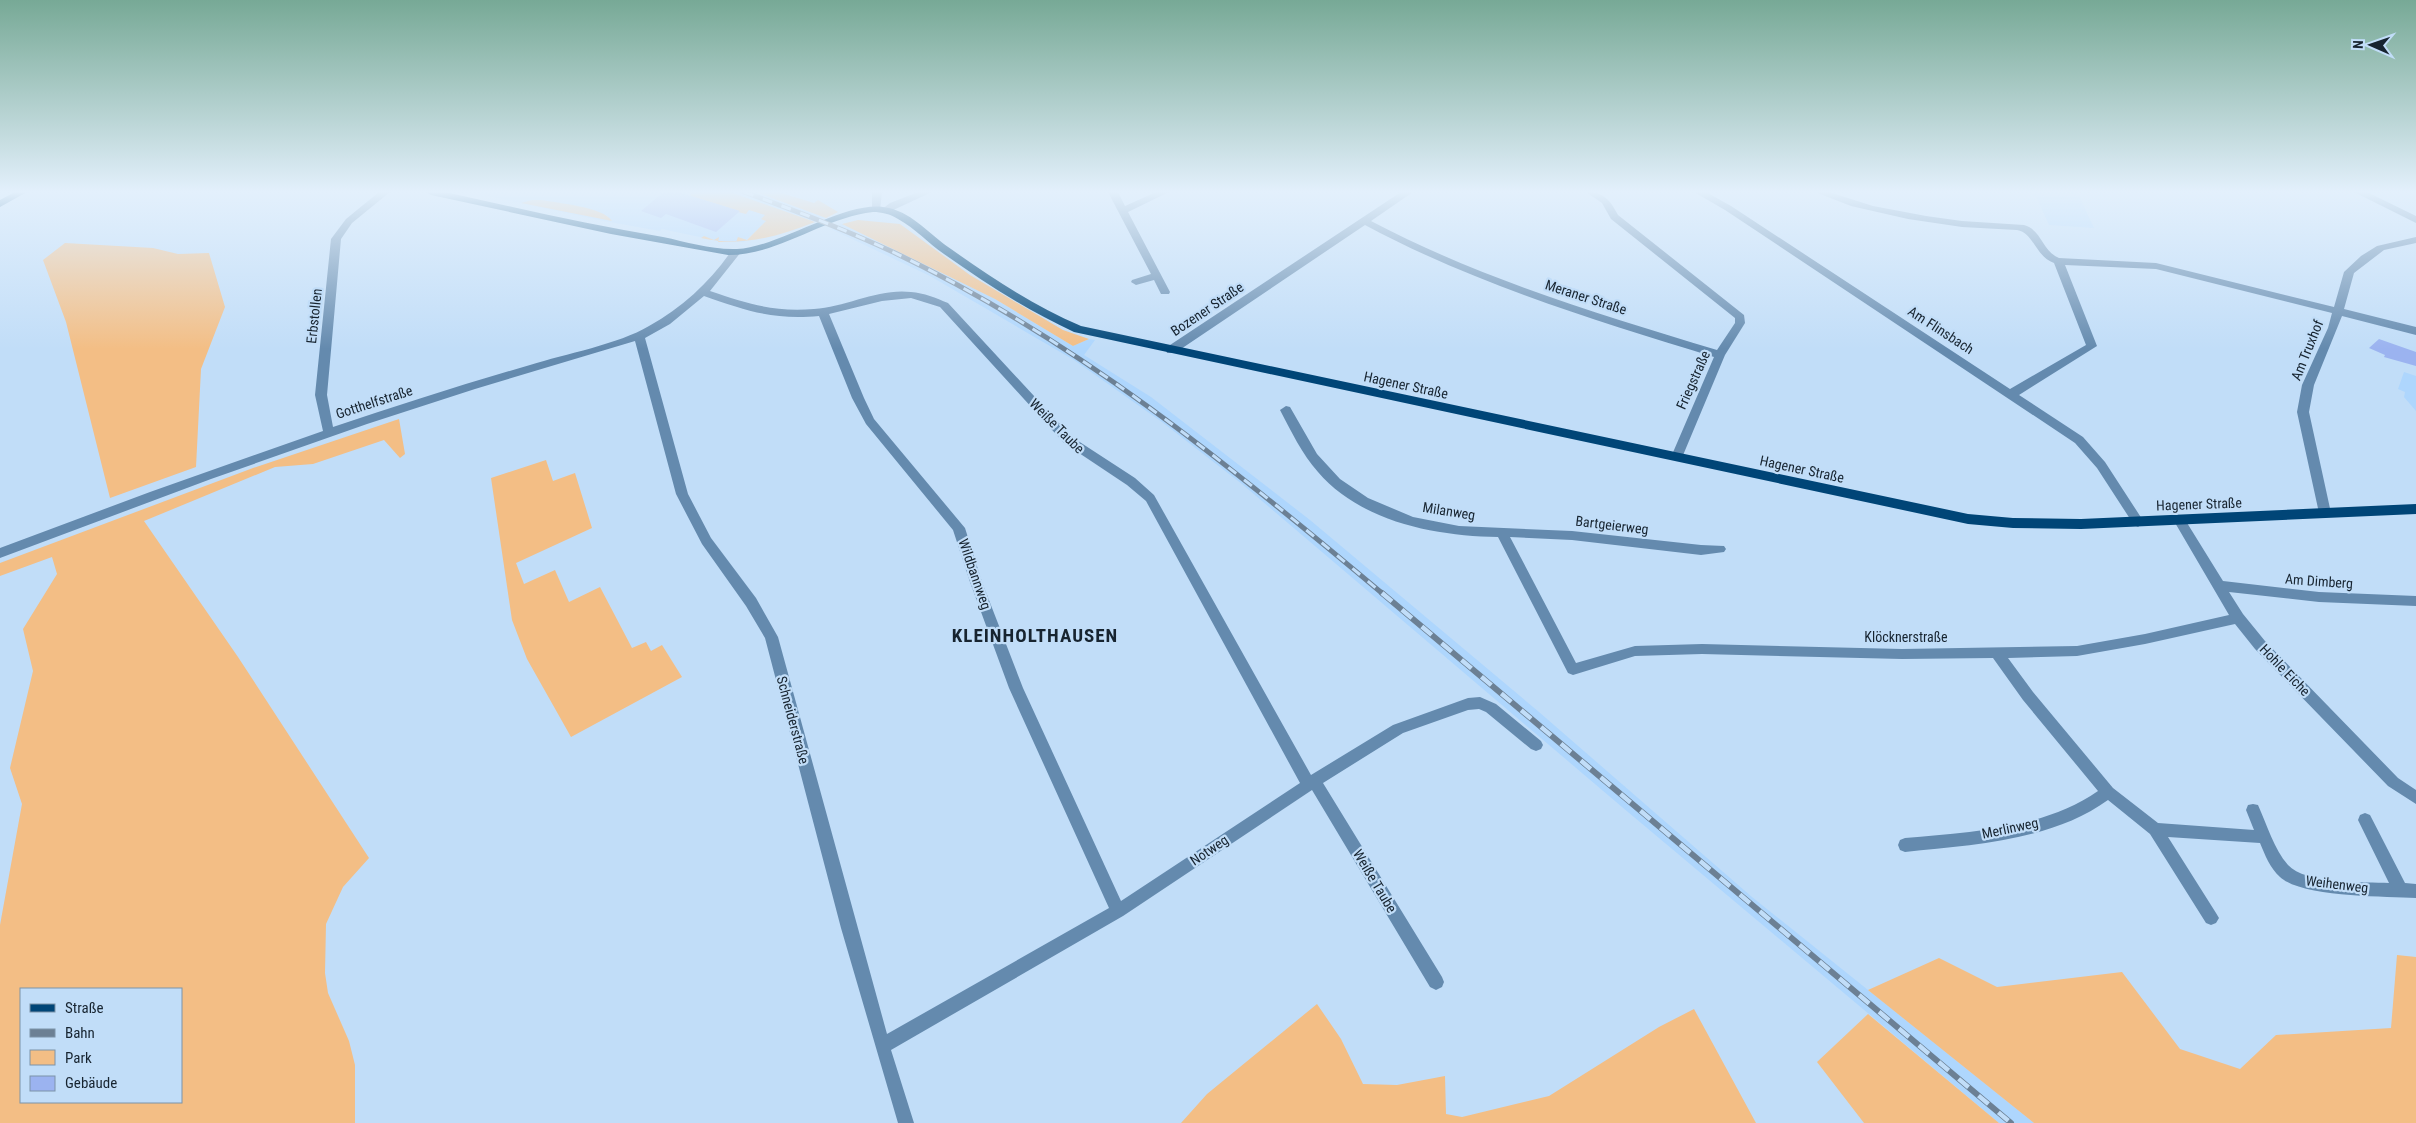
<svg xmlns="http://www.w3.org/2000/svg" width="2416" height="1123" font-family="'Roboto Condensed',sans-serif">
<rect width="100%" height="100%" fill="#c1ddf8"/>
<path fill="#aed6fd" d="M470 192H696L773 216 744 242H723L662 229 660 231 604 221Z
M730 192H756L826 218 815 222Z
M2028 192H2077L2094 228 2049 225 2036 196Z
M842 224 995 299 1073 346 1089 339 1095 340 1084 355 1151 397 1310 520 1539 712 1752 897 2034 1123H1999L1622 807 1242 484 1162 422 1074 360 930 276 831 229Z
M2404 372 2416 376V411L2404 397 2405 392 2398 389Z"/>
<path fill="#f3be85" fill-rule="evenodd" d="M690 192H730L815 222C778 237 740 247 701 238L704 236 714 240 719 237 718 242H736L738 237 747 240 766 221 761 219 765 215 749 210 746 214 738 212 739 211 691 196Z
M756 192H778L814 203 818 200 838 212 826 218Z
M532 200H541C558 203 603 207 612 221L521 203Z
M858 220 900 224 970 275 1063 330 1089 339 1073 346 995 299 842 224Z
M65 243 153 248 178 254 209 253 225 307 201 369 196 467 110 498 66 322 43 260Z
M399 419 405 454 400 458 384 440 313 464 275 467 144 521 238 657 369 858 343 887 326 924 325 973 328 993 349 1041 355 1065V1123H0V925L22 804 10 768 33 671 23 629 57 574 52 557 0 576V563L253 468ZM181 989V1102H21V989Z
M546 460 553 481 575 473 592 528 516 563 524 584 555 570 569 602 600 587 632 648 646 642 651 651 662 645 682 677 571 737 527 659 512 620 491 478Z
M2397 955 2416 957V1123H2034L1868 990 1939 958 1997 987 2122 972 2180 1049 2240 1069 2276 1035 2391 1028Z
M1317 1004 1341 1039 1363 1084 1397 1085 1445 1076 1446 1114 1462 1117 1549 1096 1659 1027 1694 1009 1756 1123H1181L1207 1094Z
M1868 1014 1999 1123H1864L1817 1062Z"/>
<path fill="#9bb3f0" d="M664 192H678L740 211 716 232 666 214 661 218 641 211Z
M2379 339 2416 352V366L2384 357 2385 355 2369 348Z"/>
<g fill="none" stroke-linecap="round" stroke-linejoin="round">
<path fill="#648aae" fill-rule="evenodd" d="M379 192H390L352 223 341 239 327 395 333 427C399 405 464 384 530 365 565 354 619 344 649 326 683 307 711 281 732 250L736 249 741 252 710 291C749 304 772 312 814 309 846 307 879 288 911 292 924 293 936 298 948 303L1072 437 1135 478 1154 495 1311 775 1393 725 1468 698 1480 697 1496 704 1541 741 1543 745 1541 749 1536 751 1531 749 1486 712 1479 709 1468 710 1403 733 1323 783 1442 977 1444 982 1442 987 1436 990 1430 987 1312 790 1123 916 891 1050 914 1123H898L841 928 765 638 746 606 702 544 676 494 635 341 475 389 367 424 211 479 0 558V548L150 492 323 431 315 395 331 239 346 219ZM704 296C747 311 773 320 819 316L852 398 866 424 953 530 970 582 1009 688 1109 908 887 1034 778 637 756 598 711 538 688 494 645 338 670 324ZM911 298 940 307 1064 443 1127 485 1146 501 1300 783 1121 901 1023 688 982 582 965 528 874 419 864 398 829 314 882 301Z
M872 192H882L880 210 877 211 872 208Z
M918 192H932L889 212H883L881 210 890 203Z
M1108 192H1118L1125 206 1156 192H1169L1128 212 1170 292 1169 294H1161L1154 280 1136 285 1131 282 1132 280 1151 274Z
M1401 192H1413L1371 221C1481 279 1599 314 1717 350L1735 323V318L1611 219 1602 203 1586 192C1604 192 1610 200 1618 215L1744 315 1745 323 1725 355 1681 460H1673L1671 457 1714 357C1594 320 1475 284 1365 225L1175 353H1167L1166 350 1167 347Z
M1694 192H1706L1731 206 2010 389 2086 345 2054 263C2035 256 2034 233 2017 230L1962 227 1908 219 1851 206 1815 192H1829L1873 206 1926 216 1962 221 2024 225C2042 230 2042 251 2059 258L2156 263 2334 307 2344 272 2361 256 2377 246 2416 237V243L2384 250 2354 273 2344 309 2416 327V335L2342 316 2314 385 2309 412 2331 513 2325 518 2319 513 2297 412 2302 385 2328 328 2332 313 2156 269 2065 265 2097 346 2019 395 2083 437 2105 462 2142 519 2144 522 2138 527 2134 525 2097 468 2075 443 1725 210Z
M2354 192H2367L2416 216V223Z
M1286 406 1290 407 1317 454 1340 479 1368 498 1413 517 1459 526 1572 531 1701 545 1724 546 1726 549 1724 552 1701 555 1572 540 1510 537 1576 663 1635 646 1702 644 1902 649 2077 646 2145 634 2229 615 2174 521 2180 516 2184 518 2223 581 2319 592 2416 596V606L2319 602 2229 592 2243 614 2265 641 2398 778 2416 790V804L2388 786 2255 649 2235 624 2145 644 2077 656 2008 658 2033 692 2113 788 2158 823 2254 830 2246 810 2248 805 2253 804 2258 805C2267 825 2274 849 2288 865 2305 884 2365 882 2389 883L2358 820 2360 815 2365 813 2370 815 2405 883 2416 884V898C2384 896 2303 898 2280 877 2270 868 2265 855 2260 843L2168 837 2216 913 2219 918 2216 923 2211 925 2206 923 2150 834 2108 800C2051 841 1973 845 1905 852L1900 850 1898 845 1900 840 1905 838C1969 832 2044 829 2098 791L2023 700 1993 658 1902 659 1702 654 1635 656 1573 675 1568 673 1498 537C1435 536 1361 522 1318 472 1302 454 1291 431 1280 410Z"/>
<path fill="#004577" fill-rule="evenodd" d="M15 192H27L0 207V200Z
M426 192H445C517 208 589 225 663 237 687 242 712 250 737 249 781 247 849 197 889 208 914 214 930 235 951 249 992 278 1034 306 1081 326L1968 514 2013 518 2081 519 2416 504V514L2081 529 2013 528 1968 524 1074 332C1028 311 985 283 944 254 928 243 915 228 898 219 890 214 882 212 873 212 822 218 779 255 728 255L611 234 431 195Z"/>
<g stroke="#6c8094" stroke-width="5">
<path id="rail-far1" d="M744 192C794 210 844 229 893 252 1074 338 1231 466 1383 594"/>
</g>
<g stroke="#6c8094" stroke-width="6">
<path id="rail" d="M1382 593 2011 1123"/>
</g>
<use href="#rail-far1" stroke="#c1ddf8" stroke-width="3" stroke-dasharray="10" stroke-linecap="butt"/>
<use href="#rail" stroke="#c1ddf8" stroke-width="4.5" stroke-dasharray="13" stroke-linecap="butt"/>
</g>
<linearGradient id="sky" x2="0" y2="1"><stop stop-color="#77a996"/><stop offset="0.55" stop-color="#e3f0fc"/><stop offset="1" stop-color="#e3f0fc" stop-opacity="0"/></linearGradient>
<rect width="2416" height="349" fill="url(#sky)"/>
<g text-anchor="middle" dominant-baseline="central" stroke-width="4.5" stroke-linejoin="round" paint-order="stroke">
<g font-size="14" fill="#172430" stroke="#c1ddf8">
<text transform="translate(1586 297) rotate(18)">Meraner Straße</text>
<text transform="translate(1207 309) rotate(-34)">Bozener Straße</text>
<text transform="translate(314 316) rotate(-84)">Erbstollen</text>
<text transform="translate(1941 330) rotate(33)">Am Flinsbach</text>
<text transform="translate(2307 350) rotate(-68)">Am Truxhof</text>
<text transform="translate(1693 380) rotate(-66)">Friegstraße</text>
<text transform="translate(1406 385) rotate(12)">Hagener Straße</text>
<text transform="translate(374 402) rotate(-18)">Gotthelfstraße</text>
<text transform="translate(1057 426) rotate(45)">Weiße Taube</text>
<text transform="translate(1802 469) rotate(12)">Hagener Straße</text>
<text transform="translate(2199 504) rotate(-2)">Hagener Straße</text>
<text transform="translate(1449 511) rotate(9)">Milanweg</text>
<text transform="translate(1612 525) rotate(7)">Bartgeierweg</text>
<text transform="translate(975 574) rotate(71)">Wildbannweg</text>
<text transform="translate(2319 581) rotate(4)">Am Dimberg</text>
<text x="1906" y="637">Klöcknerstraße</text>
<text transform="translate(2285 670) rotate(46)">Hohle Eiche</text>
<text transform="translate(793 720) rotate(75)">Schneiderstraße</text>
<text transform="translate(2010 828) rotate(-12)">Merlinweg</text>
<text transform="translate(1209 850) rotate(-34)">Notweg</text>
<text transform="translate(1375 881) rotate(59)">Weiße Taube</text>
<text transform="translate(2337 884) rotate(7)">Weihenweg</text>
</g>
<g font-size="19" font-weight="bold" letter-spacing="1" fill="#172430" stroke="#c1ddf8">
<text x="1035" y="635">KLEINHOLTHAUSEN</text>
</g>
</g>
<rect x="20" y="988" width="162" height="115" fill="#c1ddf8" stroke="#7d93a8"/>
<rect x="30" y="1004" width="25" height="8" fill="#004577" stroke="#7d93a8"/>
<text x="65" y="1013" font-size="15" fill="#172430">Straße</text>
<rect x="30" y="1029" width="25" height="8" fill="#6c8094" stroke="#7d93a8"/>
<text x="65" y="1038" font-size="15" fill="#172430">Bahn</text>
<rect x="30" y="1050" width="25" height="15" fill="#f3be85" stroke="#7d93a8"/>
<text x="65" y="1063" font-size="15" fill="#172430">Park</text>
<rect x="30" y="1076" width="25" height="15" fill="#9bb3f0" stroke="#7d93a8"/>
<text x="65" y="1088" font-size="15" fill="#172430">Gebäude</text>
<g transform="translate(2371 45) rotate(272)" stroke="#c1ddf8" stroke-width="4" paint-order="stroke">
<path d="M0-4L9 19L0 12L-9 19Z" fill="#172430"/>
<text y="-8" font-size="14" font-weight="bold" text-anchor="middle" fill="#172430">N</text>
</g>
</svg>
